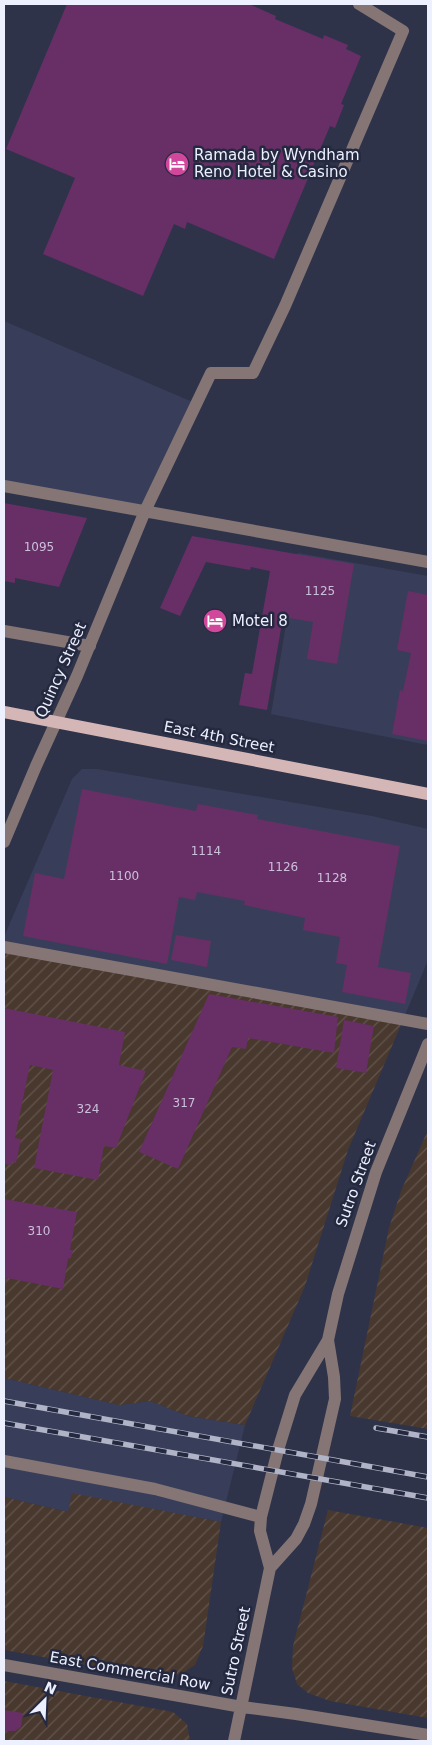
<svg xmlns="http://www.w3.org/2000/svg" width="432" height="1745" font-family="'DejaVu Sans',sans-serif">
<defs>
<pattern id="industrial-furrows" width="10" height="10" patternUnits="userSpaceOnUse" patternTransform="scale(1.25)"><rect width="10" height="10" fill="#49382e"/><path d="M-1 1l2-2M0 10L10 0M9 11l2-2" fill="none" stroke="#63554d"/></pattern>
</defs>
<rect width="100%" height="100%" fill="#2e334a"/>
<path fill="#383e5a" d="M4 321 195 403 145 511 4 486Z
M298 553 428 576V745L271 714Z
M82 769H97L372 816 428 829V960L403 1020 4 947V937L72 779Z
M4 1378 119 1405 150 1401 188 1416 245 1425 221 1522 72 1494 68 1512 4 1497Z"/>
<path fill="url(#industrial-furrows)" d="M4 947 403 1020 348 1150 305 1286 245 1425 188 1416 150 1401 119 1405 4 1378Z
M428 1130V1429L350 1416 389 1228 401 1191Z
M72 1493 221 1522 203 1646 195 1665 181 1674 160 1678 4 1650V1497L68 1512Z
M328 1510 428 1528V1718L330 1701 308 1693 297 1684 292 1668 293 1646Z
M4 1681 173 1712 187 1724 190 1741H4Z"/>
<path fill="#672f66" d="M67 4H249L276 16 275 19 323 39 324 35 348 45 346 49 361 56 341 104 344 105 335 128 330 126 274 259 187 222 185 229 174 224 143 296 43 254 75 178 6 149Z
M4 503 87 518 59 587 15 578V583L4 581Z
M192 536 354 564 337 664 307 659 313 622 283 617 267 710 239 705 245 673 252 674 270 571 251 567 250 570 206 562 180 616 160 608Z
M408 591 428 595V741L392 734 400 690 403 691 411 653 397 650Z
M82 789 196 811 198 804 258 815 257 819 400 846 378 967 411 973 405 1004 342 992 347 965 336 963 340 937 303 930 305 918 244 905 245 901 197 892 195 900 179 897 167 964 23 936 35 873 64 879Z
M176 935 211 941 207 967 171 960Z
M209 994 338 1017 334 1053 248 1038 246 1049 232 1047 178 1169 139 1152Z
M4 1008 125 1032 119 1065 146 1071 116 1148 104 1146 98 1180 34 1168 53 1070 30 1065 15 1138 21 1139 16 1163 12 1162V1165L4 1164Z
M344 1020 374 1026 366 1073 336 1068Z
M4 1199 77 1212 70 1250H73L71 1258 68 1259 63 1289 7 1278 4 1292Z
M4 1710 23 1713 21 1727 15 1731H6L4 1737Z"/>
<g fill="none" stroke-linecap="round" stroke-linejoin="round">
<path stroke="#857675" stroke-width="12" d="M4 486 428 562
M4 631 90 646
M4 842 36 766 77 676 145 511 211 373H253L285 306 403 31 359 4
M4 947 428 1024
M4 1461 155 1489 261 1517
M270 1568 296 1539 304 1524 311 1504 335 1399 334 1377 328 1340
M4 1665 242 1707 296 1714 428 1735
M234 1741 270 1568 260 1531 261 1517 278 1450 295 1395 328 1340 338 1294 376 1172 428 1044"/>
<path stroke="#d5b6b6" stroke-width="12" d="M4 712 428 794"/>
<g stroke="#b0b4c6" stroke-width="5.5">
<path id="rail" d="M4 1401 428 1477
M4 1423 428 1498
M376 1428 428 1437"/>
</g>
<use href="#rail" stroke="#25293f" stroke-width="4" stroke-dasharray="11" stroke-linecap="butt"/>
</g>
<defs>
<g id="hotel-disc" transform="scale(1.25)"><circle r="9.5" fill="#d1479c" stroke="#25293f"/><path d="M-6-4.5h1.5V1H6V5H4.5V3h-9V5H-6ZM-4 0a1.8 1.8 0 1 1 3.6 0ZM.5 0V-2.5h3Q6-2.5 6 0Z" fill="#fff"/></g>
</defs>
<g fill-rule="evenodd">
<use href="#hotel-disc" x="177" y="164"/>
<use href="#hotel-disc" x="215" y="621"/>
</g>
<g text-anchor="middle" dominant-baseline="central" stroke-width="5" stroke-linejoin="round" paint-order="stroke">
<g font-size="12" fill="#cbc0d9">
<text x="39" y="547">1095</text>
<text x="320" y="591">1125</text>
<text x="206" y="851">1114</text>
<text x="283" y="867">1126</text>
<text x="124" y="876">1100</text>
<text x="332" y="878">1128</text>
<text x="184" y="1103">317</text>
<text x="88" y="1109">324</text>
<text x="39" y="1231">310</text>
</g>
<g font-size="15" fill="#ecf0ff" stroke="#25293f" text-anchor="start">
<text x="194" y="155">Ramada by Wyndham<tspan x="194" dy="17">Reno Hotel &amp; Casino</tspan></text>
<text x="232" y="621">Motel 8</text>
</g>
<g font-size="15" fill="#ecf0ff" stroke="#25293f">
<text transform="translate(61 670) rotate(-66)">Quincy Street</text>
<text transform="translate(219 737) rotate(11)">East 4th Street</text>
<text transform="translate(356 1184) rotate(-70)">Sutro Street</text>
<text transform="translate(236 1651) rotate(-78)">Sutro Street</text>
<text transform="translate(130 1671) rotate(10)">East Commercial Row</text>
</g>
</g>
<rect width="432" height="1745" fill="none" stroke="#ecf0ff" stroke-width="10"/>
<g transform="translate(45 1700) rotate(24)" stroke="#25293f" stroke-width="4" paint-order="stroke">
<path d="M0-4L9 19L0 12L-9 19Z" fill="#ecf0ff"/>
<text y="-8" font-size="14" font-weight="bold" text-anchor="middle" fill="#ecf0ff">N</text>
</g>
</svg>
